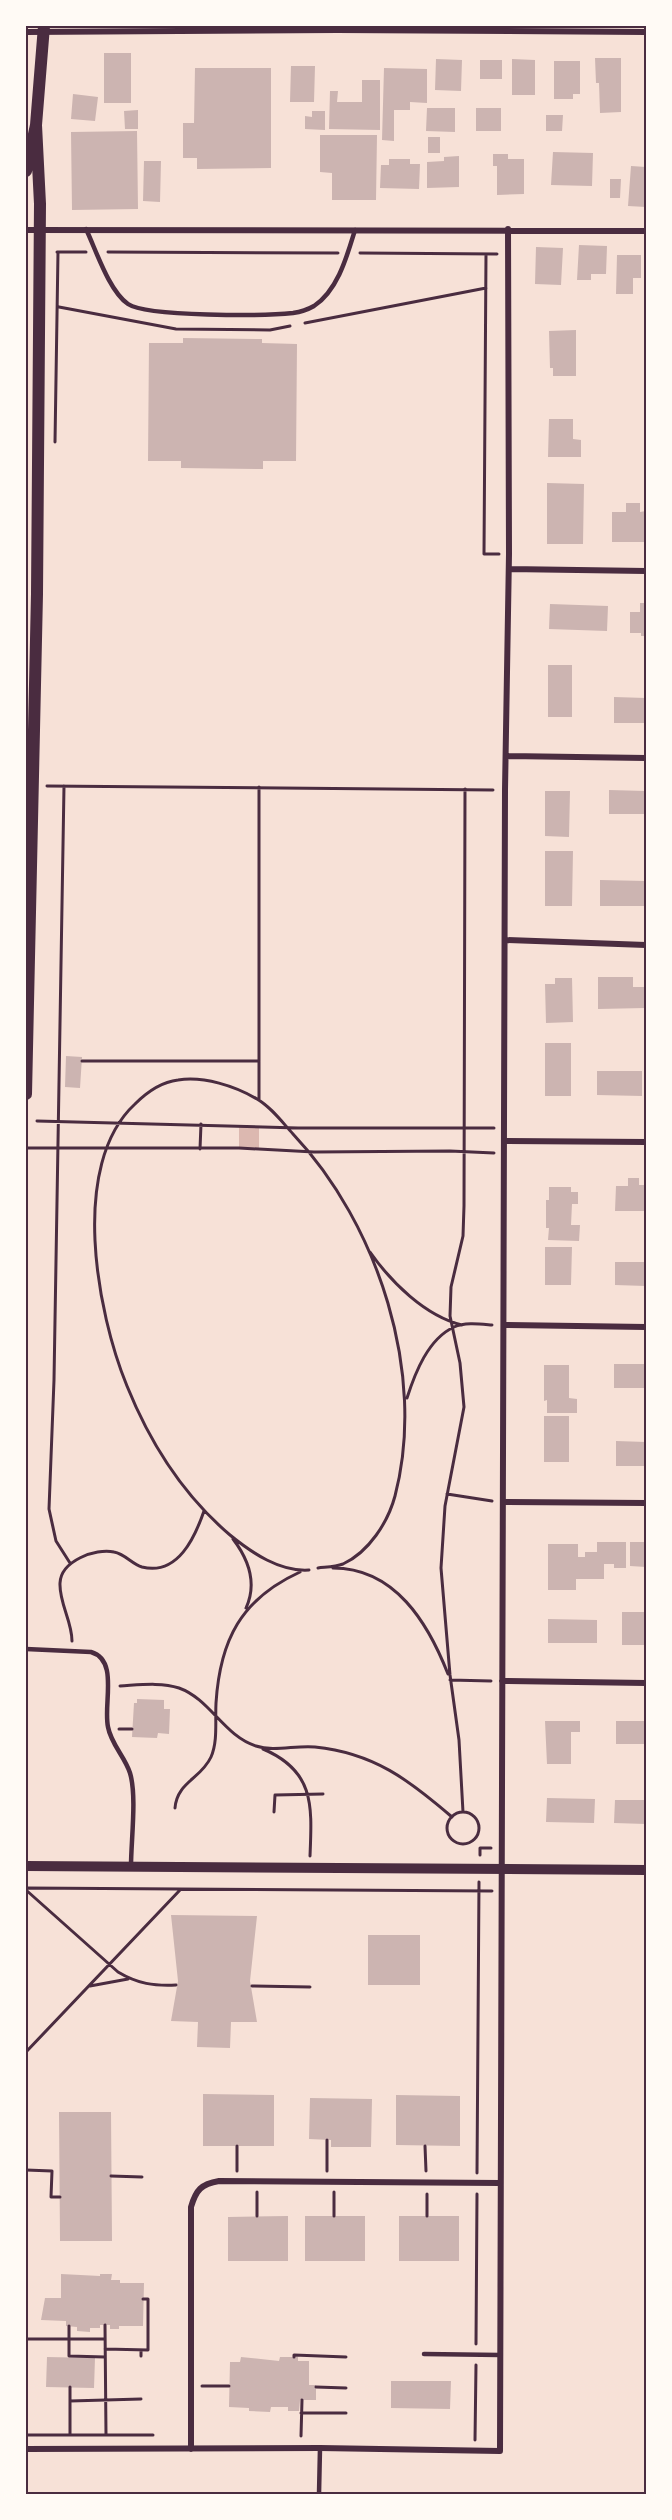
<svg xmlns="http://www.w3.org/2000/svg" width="672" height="2520" font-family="Overpass,sans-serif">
<rect width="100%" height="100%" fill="#f7e1d7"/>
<path fill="#dcb8b0" d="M239 1126 259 1127V1149L239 1148Z"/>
<path fill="#ccb4b1" d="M104 53H131V103H104Z
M595 58H621V112L600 113 599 83H596Z
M436 59 462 60 461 91 435 90Z
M512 59 535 60V95H512Z
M480 60H502V79H480Z
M554 61H580V94H573V99H554Z
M291 66H315L314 102H290Z
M195 68H271V168L197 169V158H183V123H194Z
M384 68 427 69V103L410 102V110H394V141L382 140Z
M362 80H380V130L329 129 330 91H338L337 102H362Z
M73 94 98 97 95 121 71 119Z
M427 108H455V132L426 131Z
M476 108H501V131H476Z
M138 110V129H125L124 111Z
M312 111H325V130L305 129V116L312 117Z
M546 115H563L562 131H546Z
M137 131 138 209 72 210 71 132Z
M320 135H377L376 200H332V173L320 172Z
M428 137H440V153H428Z
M553 152 593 153 592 186 551 185Z
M493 154H508V159H524V194L497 195V166H493Z
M459 156V187L427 188V162L444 161V157Z
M389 159H410V164H420L419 189 380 188 381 165H389Z
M144 161H161L160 202 143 201Z
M631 166 646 167V207L628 206Z
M610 179H621L620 198H610Z
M579 245 607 246 606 274H591V280H577Z
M536 247 563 248 561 285 535 284Z
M617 255H641V278H633V294H616Z
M576 330V376H553V368H550L549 331Z
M183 338 262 339V343L297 344 296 461H263V469L181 468V461H148L149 343H183Z
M549 419H573V439L581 440V457H548Z
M547 483 584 484 583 544H547Z
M626 503H640V512L646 511V542H612V512H626Z
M640 603H646V636H641V633H630V612H640Z
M550 604 608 606 607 631 549 629Z
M548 665H572V717H548Z
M614 697 646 698V723H614Z
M609 790 646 791V814H609Z
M545 791H570L569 837 545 836Z
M545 851H573L572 906H545Z
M600 880 646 881V906H600Z
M598 977H633V987H645V1008L598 1009Z
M555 978H572L573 1022 546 1023 545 984H555Z
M545 1043H571V1096H545Z
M66 1056 82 1057 80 1088 65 1087Z
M597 1071H642V1096L597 1095Z
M628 1178H639V1185H646V1211H615L616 1186H628Z
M549 1187H571V1192H578V1204H572L571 1225H580L579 1241 548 1240 549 1228H546V1200H549Z
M545 1247H572L571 1285H545Z
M615 1262H646V1286L615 1285Z
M614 1364H646V1388H614Z
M544 1365H569V1398L577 1399V1413H547V1400L544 1401Z
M544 1416H569V1462H544Z
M616 1441 646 1442V1466H616Z
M597 1542H626V1568H614V1564H604V1579H576V1590H548V1544H578V1557H585V1552H597Z
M630 1542H646V1567L630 1566Z
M622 1612H646V1645H622Z
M548 1619 597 1620V1643H548Z
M137 1699 164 1700V1709H170L169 1734 158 1733 157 1738 132 1737 134 1703H137Z
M545 1721H580V1732H571V1764H547Z
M616 1721H646V1744H616Z
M547 1798 595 1799 594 1823 546 1822Z
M615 1800H646V1824L614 1823Z
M171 1915 257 1916 250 1981 257 2022H231L230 2048 197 2047 198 2022 171 2021 178 1981Z
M368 1935H420V1985H368Z
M203 2094 274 2095V2146H203Z
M396 2095 460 2096V2146L396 2145Z
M310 2098 372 2099 371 2147H331V2140L309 2139Z
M59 2112H111L112 2241H60Z
M288 2216V2261H228V2217Z
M305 2216H365V2261H305Z
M399 2216H459V2261H399Z
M61 2274 100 2276V2274H112L111 2280H120V2283H144L143 2326H119V2329H110V2325H100V2328H90V2332L77 2331V2327L66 2326V2321L41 2320 45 2298H61Z
M47 2357 95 2358 94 2388 46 2387Z
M241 2357 279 2361 280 2357H298V2361H309V2385H316V2400H300L299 2411H288V2407H271L270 2412 249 2411V2408L229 2407 230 2362H240Z
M391 2381H451L450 2409 391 2408Z"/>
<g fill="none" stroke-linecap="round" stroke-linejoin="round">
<path stroke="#4a2c40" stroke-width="3" d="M57 252H86
M108 252 338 253
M360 253 497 254
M486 254 484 554H499
M59 307 176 329 270 330 290 326
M305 323 486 288
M55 442 58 252
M47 786 493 790
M64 786 54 1380 49 1509 56 1541 70 1563
M82 1061H259
M259 1100V787
M37 1121 298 1128H494
M26 1148H239L314 1152 450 1151 494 1153
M200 1149 201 1124
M370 1252C391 1282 425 1316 462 1325
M407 1398C415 1373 428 1339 454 1327 465 1322 480 1324 492 1325
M447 1494 492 1501
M233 1539C249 1560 257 1584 246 1608
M333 1568C395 1568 428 1623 448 1674
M309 1570C280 1572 252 1553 230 1535 183 1495 150 1443 127 1386 97 1313 69 1165 135 1104 147 1092 161 1082 178 1080 204 1076 235 1086 257 1099 271 1107 282 1122 293 1134 378 1224 427 1374 395 1496 388 1522 369 1552 343 1564 335 1567 326 1567 318 1568
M72 1641C72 1621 59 1603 60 1583 61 1561 95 1548 114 1552 125 1554 132 1564 142 1567 178 1576 195 1537 204 1511
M450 1680 491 1681
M120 1686C139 1685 161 1682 179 1688 210 1699 224 1736 256 1746 274 1752 296 1745 315 1747 374 1753 409 1780 452 1817
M119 1729H132
M263 1749C315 1771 312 1806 310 1856
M175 1808C177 1782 201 1779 211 1757 218 1741 215 1721 216 1703 220 1640 241 1599 300 1572
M274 1812 275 1795 323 1794
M463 1812 459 1740 450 1675 441 1568 445 1506 464 1407 460 1363 450 1316 451 1287 463 1236 464 1206 465 789
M447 1828a16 16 0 1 1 32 0a16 16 0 1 1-32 0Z
M480 1855V1848H491
M26 1888 492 1891
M26 1890 118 1972C138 1984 154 1986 176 1985
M90 1986 128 1979
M252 1986 310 1987
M26 2052 180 1890
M237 2146V2171
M425 2146 426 2171
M26 2170 52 2171 51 2197H60
M327 2171V2140
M477 2173 479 1882
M111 2176 142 2177
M257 2192V2216
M334 2192V2216
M427 2216V2194
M105 2325 106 2435
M69 2326V2356L105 2357
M26 2339H105
M476 2344 477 2194
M105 2349 148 2350V2299H143
M141 2350V2356
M294 2357V2355L346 2357
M202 2386H229
M70 2387V2435
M316 2387 346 2388
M70 2401 141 2399
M301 2413H346
M26 2435H153
M301 2436 302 2400
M475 2440 476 2365"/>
<path stroke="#4a2c40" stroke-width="4.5" d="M86 229C96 250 109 291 128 304 147 317 266 316 293 313 300 312 307 310 314 306 338 290 347 256 355 230
M26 1649 91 1652C119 1660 103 1704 108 1727 111 1744 125 1757 130 1773 137 1796 131 1841 131 1866
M424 2354 500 2355
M319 2494 320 2448"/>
<path stroke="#4a2c40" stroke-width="6" d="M26 32 337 30 646 32
M26 230 646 231
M509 569 646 571
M506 756 646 758
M505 940 646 945
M505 1141 646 1142
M504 1325 646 1327
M503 1502 646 1503
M502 1681 646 1683
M26 2449 320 2448 500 2451 505 790 509 554 508 229
M191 2449V2207C196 2190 201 2184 219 2181L500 2183"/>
<path stroke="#4a2c40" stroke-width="10" d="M26 1866 646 1870"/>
<path stroke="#4a2c40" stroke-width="12" d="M26 171 36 125 44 26
M26 1094 37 594 40 204 36 125"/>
</g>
<rect width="672" height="2520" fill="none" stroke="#fffaf5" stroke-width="54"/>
<rect x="27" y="27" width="618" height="2466" fill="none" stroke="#4a2c40" stroke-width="2"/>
</svg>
